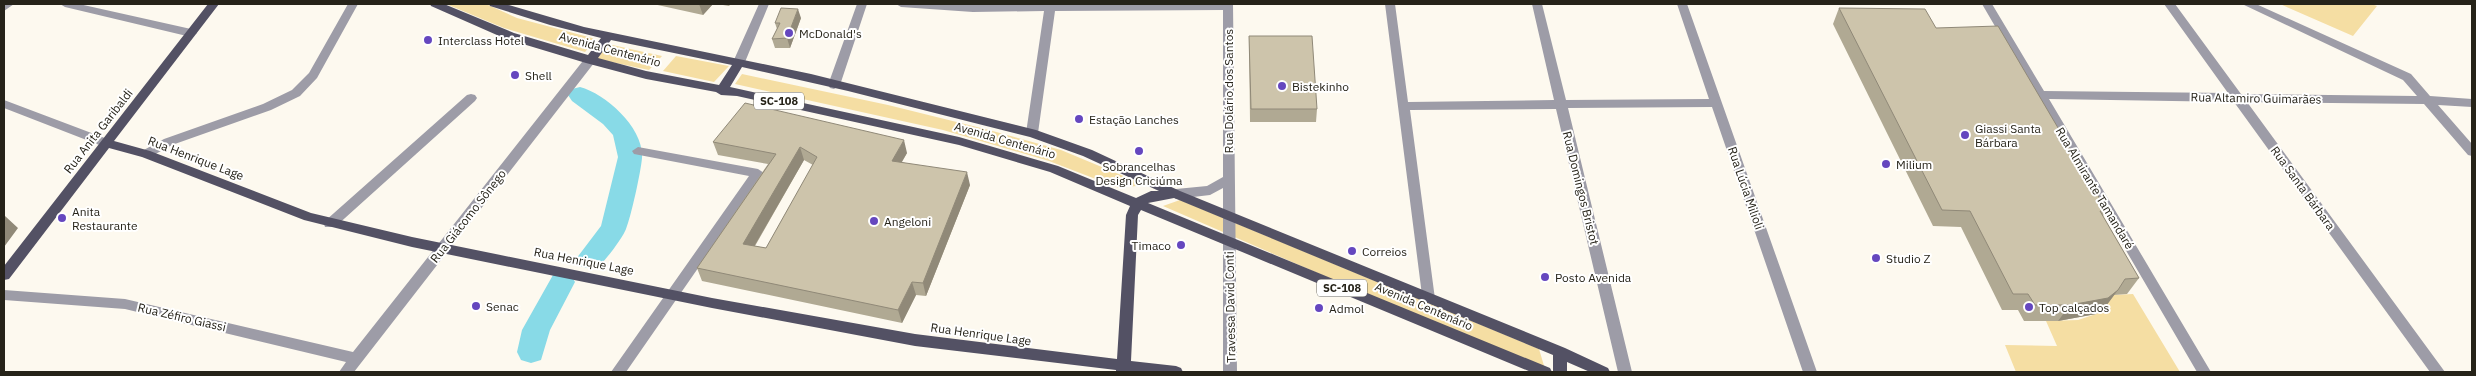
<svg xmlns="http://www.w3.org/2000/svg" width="2476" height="376" font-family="'IBM Plex Sans',sans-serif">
<rect width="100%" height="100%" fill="#fdf9ef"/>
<path fill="#f5dea3" d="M446 4H486L517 18 596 39 585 52 504 28Z
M2280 4H2371L2377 6 2353 36Z
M608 44 662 56 649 70 597 59Z
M676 56 729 66 714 82 663 71Z
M742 74 888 105 989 130 1061 150 1145 185 1119 188 1049 161 943 130 735 84Z
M1180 200 1539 349 1545 369 1329 278 1163 206Z
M2133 294 2180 372H2016L2005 345 2057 346 2046 321 2078 320 2096 314 2113 295Z"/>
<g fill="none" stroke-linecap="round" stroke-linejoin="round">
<path fill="#88dae7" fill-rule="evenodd" d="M580 87C606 94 644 128 642 158 641 171 631 217 626 229 623 237 605 262 598 266 592 270 586 268 580 266L576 259 601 226 618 157 613 135 603 124 572 101 568 95 572 89Z
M562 272 571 275 575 282 550 330 541 360 531 363 521 360 517 352 522 330 553 275Z"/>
<path fill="#9d9ca7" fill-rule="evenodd" d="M4 4H14L4 11Z
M60 4H79L191 29 197 33 191 37 65 7Z
M348 4H358L317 78 300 96 271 110 172 145 150 157H142L140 154 142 151 164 139 263 104 292 90 309 73Z
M759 4H769L745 62 743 65H735L733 62Z
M857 4H867L840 85 834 89 830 88 828 85Z
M896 4H1233L1237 372H1223V188L1210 195 1176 199 1170 194 1176 189 1207 186 1223 177V10L1055 11 1038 133 1032 137 1026 133 1044 11 973 12 901 7Z
M1385 4H1395L1408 102 1554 100 1532 4H1542L1566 100 1709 99 1677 4H1687L1817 372H1803L1712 107 1568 108 1632 372H1618L1556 109 1410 110 1435 299 1433 303H1423Z
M1982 4H1992L2044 91 2228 93 2164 4H2175L2241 94 2417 96 2403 80 2242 4H2256L2411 74 2430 96 2472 99V107L2438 105 2472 144V156L2468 155 2424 104 2247 102 2445 372H2430L2234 102 2049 99 2211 372H2197Z
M590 56 594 57 596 60 594 63 354 372H339L346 362 125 309 4 300V290L125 299 353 352 586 57Z
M471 94 475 95 477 98 475 101 335 227H325L324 224 325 221 467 95Z
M4 100 110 140 112 143 110 146H102L4 108Z
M638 147 758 169 764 173 626 372H611L749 176 634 154 632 151Z"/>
<path fill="#535164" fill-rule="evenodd" d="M208 4H219L114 141 150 151 311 213 412 237 712 298 915 334 1117 359 1126 215 1130 206 1050 172 959 145 737 96 721 95 716 92 646 79 586 63 506 39 431 6 430 4H444L514 33 588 55 601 38 550 25 490 6 489 4H505L584 27 811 74 1036 130 1092 150 1180 191 1565 348 1608 368 1610 372H1590L1567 362V372H1553V355L1174 198 1148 203 1550 368 1552 372H1531L1141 210 1138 215 1131 361 1176 366 1181 368 1183 372H1116V370L915 346 712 308 412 247 304 220 142 157 109 148 9 279 4 280V266ZM611 40 732 65 719 85 646 71 598 58ZM742 67 848 91 1030 137 1083 156 1159 191H1151L1136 198 1058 166 959 137 730 87Z"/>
</g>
<path fill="#b0a993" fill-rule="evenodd" d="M653 4H713L703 15Z
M717 4H731L729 6Z
M1839 8 1936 28 2107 211 2103 216 2139 278 2127 294 2114 295 2106 306 2096 314 2058 321H2024L2018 310H2002L1961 227 1933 226 1833 24Z
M801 18 790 48H775L772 39 777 29 775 23Z
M1249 36 1317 109 1316 122H1250Z
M713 142 907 153 902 162 970 185 926 296 916 295 902 323 702 281 697 268 768 164 718 155ZM804 160 813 165 766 248 755 246Z"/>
<path fill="#908978" d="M699 4H713L703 15Z
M798 9 801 18 790 48 787 38Z
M904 140 907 153 895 173 892 161Z
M800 147 804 160 748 257 743 244Z
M967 172 970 185 926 296 923 283Z
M5 216 18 228 4 247V218Z
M912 282 916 295 902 323 898 310Z
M2118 290 2106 306 2096 314 2058 321 2070 305Z"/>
<path fill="#cdc4ab" stroke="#908978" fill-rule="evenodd" d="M781 8 798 9 787 38 772 39 780 23H775Z
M1839 8 1925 9 1936 28 1998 26 2107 211H2100L2139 278 2125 279 2118 290 2108 298 2070 305H2035L2028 294H2013L1970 211 1942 210Z
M1249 36H1312L1317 109H1251Z
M745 103 904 140 892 161 967 172 923 283 912 282 898 310 697 268 776 154 713 142ZM800 147 817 157 766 248 743 244Z"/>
<g fill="#6547bf" stroke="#fff" stroke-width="2">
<circle cx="789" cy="33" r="5"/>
<circle cx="428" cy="40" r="5"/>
<circle cx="515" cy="75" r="5"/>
<circle cx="1282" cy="86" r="5"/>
<circle cx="1079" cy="119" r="5"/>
<circle cx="1965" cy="135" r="5"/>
<circle cx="1139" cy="151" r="5"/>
<circle cx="1886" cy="164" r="5"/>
<circle cx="62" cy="218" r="5"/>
<circle cx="874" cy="221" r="5"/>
<circle cx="1181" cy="245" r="5"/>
<circle cx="1352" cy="251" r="5"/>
<circle cx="1876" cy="258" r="5"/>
<circle cx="1545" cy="277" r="5"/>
<circle cx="476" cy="306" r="5"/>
<circle cx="2029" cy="307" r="5"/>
<circle cx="1319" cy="308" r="5"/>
</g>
<g text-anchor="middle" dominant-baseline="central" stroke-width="4" stroke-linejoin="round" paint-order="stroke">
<g fill="#fff" stroke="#67655e" stroke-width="1">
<rect x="754" y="92.5" width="50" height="17" rx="4"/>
<rect x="1317" y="279.5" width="50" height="17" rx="4"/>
</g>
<g font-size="11" font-weight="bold" fill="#262319">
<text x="779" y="101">SC-108</text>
<text x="1342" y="288">SC-108</text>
</g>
<g font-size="12" fill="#262319" stroke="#fff" text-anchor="start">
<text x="799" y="33">McDonald's</text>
<text x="438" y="40">Interclass Hotel</text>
<text x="525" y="75">Shell</text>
<text x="1292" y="86">Bistekinho</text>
<text x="1089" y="119">Estação Lanches</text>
<text x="1975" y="128">Giassi Santa<tspan x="1975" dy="14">Bárbara</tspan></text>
<text x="1896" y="164">Milium</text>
<text x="1139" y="166" text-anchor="middle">Sobrancelhas<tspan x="1139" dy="14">Design Criciúma</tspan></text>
<text x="72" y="211">Anita<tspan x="72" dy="14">Restaurante</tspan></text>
<text x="884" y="221">Angeloni</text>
<text x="1171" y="245" text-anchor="end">Timaco</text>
<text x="1362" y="251">Correios</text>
<text x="1886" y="258">Studio Z</text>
<text x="1555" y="277">Posto Avenida</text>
<text x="486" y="306">Senac</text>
<text x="2039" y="307">Top calçados</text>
<text x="1329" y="308">Admol</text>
</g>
<g font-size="12" fill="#262319" stroke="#fff">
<text transform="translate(610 49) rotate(15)">Avenida Centenário</text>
<text transform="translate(1228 91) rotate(-90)">Rua Dolário dos Santos</text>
<text transform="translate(2256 98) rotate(1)">Rua Altamiro Guimarães</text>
<text transform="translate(98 131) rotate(-52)">Rua Anita Garibaldi</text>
<text transform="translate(1005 140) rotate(16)">Avenida Centenário</text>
<text transform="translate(196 158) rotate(21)">Rua Henrique Lage</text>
<text transform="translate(1581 188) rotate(76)">Rua Domingos Bristot</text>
<text transform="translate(1746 188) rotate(71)">Rua Lúcia Milioli</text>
<text transform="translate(2095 188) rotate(59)">Rua Almirante Tamandaré</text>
<text transform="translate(2303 188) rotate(54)">Rua Santa Bárbara</text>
<text transform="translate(468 216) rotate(-52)">Rua Giácomo Sônego</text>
<text transform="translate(584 261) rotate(11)">Rua Henrique Lage</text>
<text transform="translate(1424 306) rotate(23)">Avenida Centenário</text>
<text transform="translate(1230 307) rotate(-91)">Travessa David Conti</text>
<text transform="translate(182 317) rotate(13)">Rua Zéfiro Giassi</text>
<text transform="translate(981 334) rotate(8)">Rua Henrique Lage</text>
</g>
</g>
<rect width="2476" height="376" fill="none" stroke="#262319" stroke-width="10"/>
</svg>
